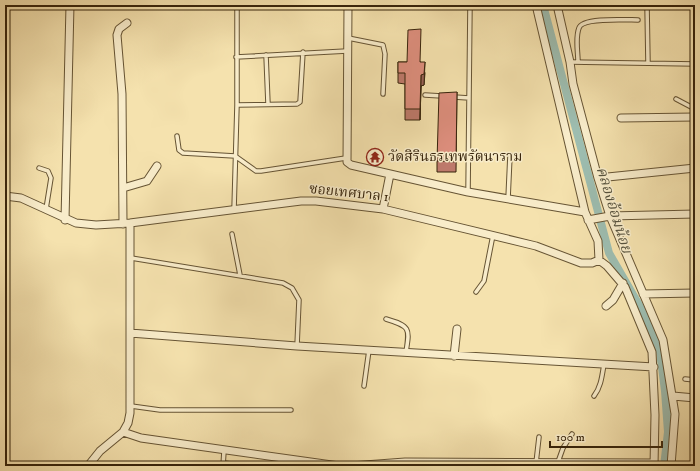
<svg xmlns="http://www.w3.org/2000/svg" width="700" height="471" font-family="'IM FELL DW Pica','Noto Serif Thai',serif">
<rect width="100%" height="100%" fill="#f5e2ae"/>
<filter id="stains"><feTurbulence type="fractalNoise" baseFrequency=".005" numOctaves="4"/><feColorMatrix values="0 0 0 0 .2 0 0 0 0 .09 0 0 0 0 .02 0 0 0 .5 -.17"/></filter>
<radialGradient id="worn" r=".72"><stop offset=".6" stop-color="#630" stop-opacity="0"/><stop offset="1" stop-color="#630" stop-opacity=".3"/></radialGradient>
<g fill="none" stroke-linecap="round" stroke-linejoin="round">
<path stroke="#9dbdb0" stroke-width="8" d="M543 5 609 253 639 305 660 352 665 391 668 432 664 466"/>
<g stroke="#665434" stroke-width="5.5">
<path id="lane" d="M647 5 648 63
M348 38 383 45 385 54 383 94
M266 55 268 104
M236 57 347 51
M570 62 695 64
M578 62C578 51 575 38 579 28 582 17 627 20 638 20
M425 95 442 96
M454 97 469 98
M676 99 695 109
M237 105 297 104 300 102 303 52
M177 136 179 150 183 153 235 156 256 171H261L346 158
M39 168 48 171 51 178 46 209
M468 192 470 5
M508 199 510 155
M234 210 237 105V5
M232 234 240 275
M131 258 283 283 292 288 299 300 297 346
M476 292 484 281 493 235
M386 319C410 326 410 328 406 352
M685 379 695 380
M364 386 369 350
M594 396C601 387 602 376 604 364
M131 406 160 410H291
M558 462 563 448 572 434
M224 463 246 466
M536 463 539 437
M223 466 224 451"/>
</g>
<g stroke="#665434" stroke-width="9">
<path id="street" d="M348 5 347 162 351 165 468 192 585 212
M557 5 570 62 573 84 598 178 610 216 663 340 675 414 671 466
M621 118 695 117
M598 178 695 168
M123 188 147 181 157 166
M5 196 21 198 76 223 96 225 130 223 301 201H316L383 209 536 246 581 263H592L599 260 598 241 585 212 536 5
M383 209 390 174
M65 220 70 5
M588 220 610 216 695 214
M123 224 122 94 117 35 119 29 127 23
M599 260 607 266 625 287 652 352 655 415 654 466
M643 294 695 293
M606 306 613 300 623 283
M130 333 297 346 654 367
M454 356 457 329
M673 396 695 398
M123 432 141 438 339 466
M88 466 100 451 123 432 128 423 130 413V223
M351 466 405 462 654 463"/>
</g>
<use href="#lane" stroke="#f8ecca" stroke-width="3.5"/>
<use href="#street" stroke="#f8ecca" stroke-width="7"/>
</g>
<path fill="#be7a6c" stroke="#37240b" d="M398 62H421L425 73 424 85 421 86 420 120H405V84L398 83Z
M457 92 456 172H437V161Z"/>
<path fill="#9b6358" stroke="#37240b" d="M425 62 424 85 421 86 420 120 421 75Z"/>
<path fill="#dd8e7d" stroke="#37240b" d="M421 29 420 62H425L424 74 421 75 420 109H405V73H398V62H407L408 30Z
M457 92 456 162 437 161 439 93Z"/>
<defs>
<g id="temple-ring" transform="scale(0.9)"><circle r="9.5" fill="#f8ecca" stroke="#8f2418" stroke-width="1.5"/><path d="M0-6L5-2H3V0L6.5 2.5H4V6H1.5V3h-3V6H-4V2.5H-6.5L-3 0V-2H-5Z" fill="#8f2418"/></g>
</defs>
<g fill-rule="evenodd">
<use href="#temple-ring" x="375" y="157"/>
</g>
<g text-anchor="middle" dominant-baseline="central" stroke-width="3" stroke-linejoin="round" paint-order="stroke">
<g font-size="14" fill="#37240b" stroke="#f8ecca" text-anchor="start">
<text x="388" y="157">วัดสิรินธรเทพรัตนาราม</text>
</g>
<g font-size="14" fill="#37240b" stroke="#f8ecca">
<text transform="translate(349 193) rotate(6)">ซอยเทศบาล 1</text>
</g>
<g font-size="15" font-style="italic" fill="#56523d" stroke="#f8ecca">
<text transform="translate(614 210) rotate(73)">คลองอ้อมน้อย</text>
</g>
</g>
<rect width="700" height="471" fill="none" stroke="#f5e2ae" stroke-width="20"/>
<rect x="6" y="6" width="688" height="459" fill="none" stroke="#37240b" stroke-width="2"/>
<rect x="10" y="10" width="680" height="451" fill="none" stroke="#37240b"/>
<path d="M550 441v6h112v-6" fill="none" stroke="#37240b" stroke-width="2"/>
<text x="556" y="441" font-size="12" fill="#37240b" stroke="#f8ecca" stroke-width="3" paint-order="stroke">100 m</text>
<rect width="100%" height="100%" filter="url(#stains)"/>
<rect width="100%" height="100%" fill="url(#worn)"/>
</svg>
